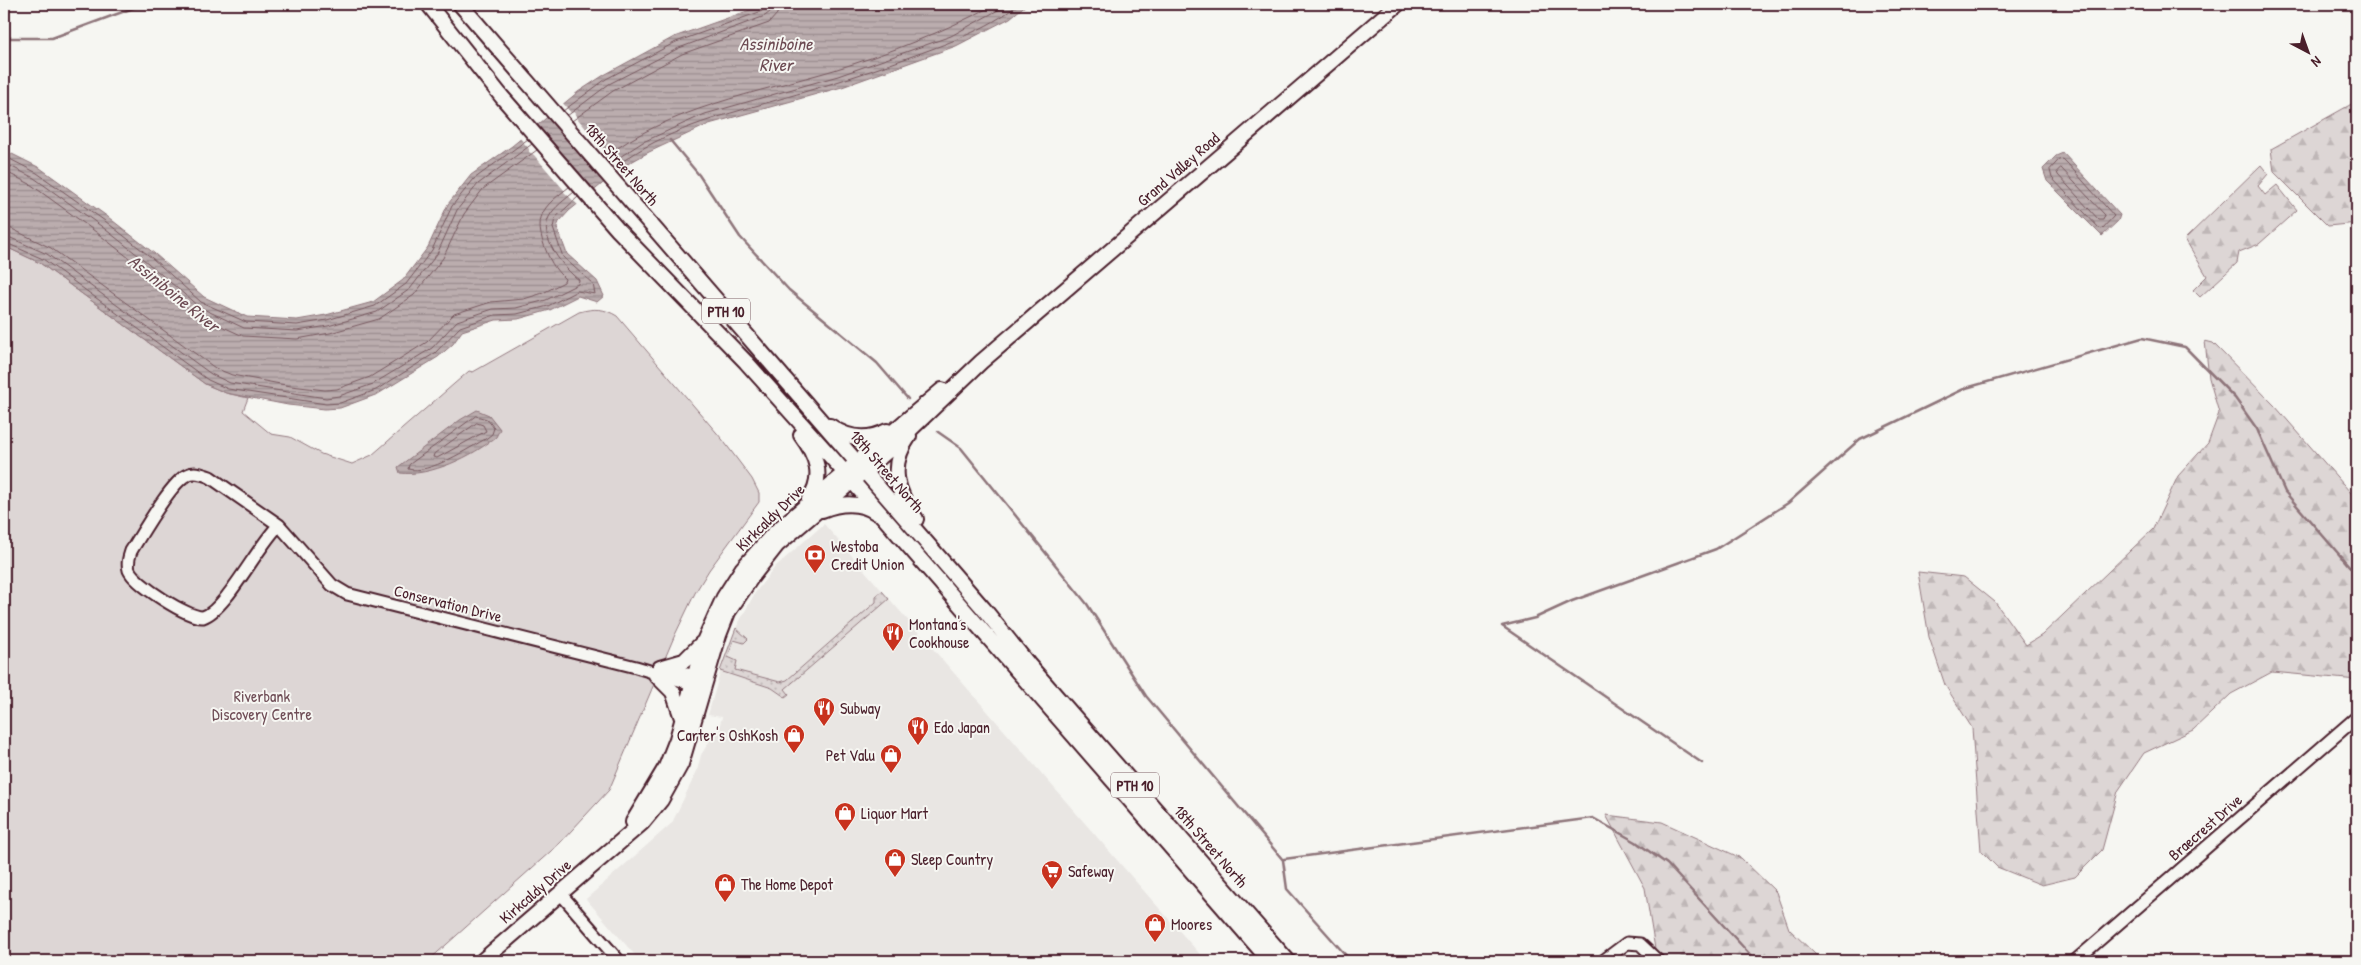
<svg xmlns="http://www.w3.org/2000/svg" width="2361" height="965" font-family="'Patrick Hand',sans-serif">
<defs>
<pattern id="grass-dots" width="8" height="8" patternUnits="userSpaceOnUse" patternTransform="scale(1.25)"><rect width="8" height="8" fill="#ddd6d5"/><path d="M2 2h.1M6 6h.1" fill="none" stroke="#bfb7b7" stroke-width="1.8" stroke-linecap="round"/></pattern>
<pattern id="forest-firs" width="22" height="20" patternUnits="userSpaceOnUse" patternTransform="scale(1.25)"><rect width="22" height="20" fill="#ddd6d5"/><path d="M5 1l3.5 6h-7zM16 11l3.5 6h-7z" fill="#bfb7b7"/></pattern>
<pattern id="water-rules" width="6" height="5" patternUnits="userSpaceOnUse" patternTransform="scale(1.25)"><rect width="6" height="5" fill="#bbadae"/><path d="M0 2.5h6" fill="none" stroke="#9a8c8e"/></pattern>
</defs>
<rect width="100%" height="100%" fill="#f6f6f2"/>
<filter id="ink" filterUnits="userSpaceOnUse"><feTurbulence type="fractalNoise" baseFrequency=".02" numOctaves="2"/><feDisplacementMap in="SourceGraphic" scale="10" xChannelSelector="R" yChannelSelector="G"/><feConvolveMatrix kernelMatrix="1 2 1 2 8 2 1 2 1" color-interpolation-filters="sRGB"/></filter>
<g filter="url(#ink)">
<path fill="#e9e6e3" d="M824 524 1151 899 1206 961H640L586 899 672 823 697 771 701 755 720 724 722 717 708 715 726 652 736 628 755 593 775 567Z"/>
<path fill="url(#grass-dots)" stroke="#947a80" d="M882 591 889 599 785 689 789 694 785 697 772 688 720 671 736 628 748 639 744 643 734 640 728 657 737 661 735 670 780 682 787 680 876 602V596Z"/>
<path fill="url(#forest-firs)" stroke="#947a80" d="M2357 101V223L2328 226 2274 172 2271 149Z
M2261 165 2268 174 2258 186 2265 195 2277 185 2297 210 2259 244 2239 252 2237 263 2200 297 2193 290 2207 276 2185 239Z
M2205 341 2213 343 2275 406 2357 500V680L2272 672 2231 694 2193 730 2144 753 2118 791 2102 850 2075 877 2042 885 1997 867 1981 851 1972 728 1945 685 1929 637 1918 572 1964 577 1995 602 2026 645 2042 635 2153 529 2178 476 2208 443 2219 413 2209 378Z
M1606 815 1662 822 1741 858 1776 892 1789 929 1817 956 1848 961H1657L1645 888Z"/>
<path fill="#ddd6d5" stroke="#947a80" d="M4 246 40 263 205 384 226 393 248 398 243 411 271 434 290 437 321 454 352 464 372 455 469 371 473 372 579 312C594 308 604 308 617 316L722 439 752 479 759 493V502L709 570 695 593 674 637 609 790 560 843 428 961H4Z"/>
<path fill="url(#water-rules)" stroke="#8e747a" d="M767 4H1027L1010 18 956 46 842 87 709 124 649 152 624 166 569 211 559 222 557 227 567 254 597 281 604 296 597 302 578 296 550 310 518 319 496 320 462 331 453 344 438 357 378 394 340 408 325 409 288 405 226 393 205 384 40 263 4 246V150L40 168 108 217 155 254 204 297 247 317 297 320 326 315 373 302 403 280 428 247 448 204 471 175 512 146 578 92 604 75 674 37Z
M2063 153 2120 215 2118 221 2102 236 2047 181 2043 169 2056 156Z
M477 410 489 415 500 429 496 437C473 456 430 477 400 473L398 467 460 420Z"/>
<path fill="#f6f6f2" d="M562 102 571 113 574 112 577 118 607 153 612 156 622 171 606 184 546 115Z
M536 123 596 192 579 206 564 192V190L534 155 529 152V149L519 137Z"/>
<g fill="none" stroke-linecap="round" stroke-linejoin="round">
<path stroke="#77585f" stroke-width="1" d="M563 111 606 79 676 42 762 11 766 4
M567 116 609 84 679 48 765 16 771 11 772 4
M572 121 613 91 682 54 769 23 777 14 779 4
M4 156 37 173 105 221 152 258 201 302 246 322 297 325 327 320 375 306 406 284 432 250 452 206 474 179 528 139
M604 158C665 109 760 92 834 70 890 53 945 31 996 4
M2059 160 2063 159 2068 164 2114 216 2102 229 2099 228 2052 178 2050 170Z
M4 163 34 178 101 226 148 263 199 307 244 328 297 331 328 326 377 312 410 289 437 254 457 210 478 184 532 144
M609 164 643 142 705 114 838 76 951 36 1009 4
M2061 168 2105 215 2103 220H2099L2058 175 2057 172Z
M613 169C654 135 709 119 759 105 809 91 858 76 907 58 946 44 987 30 1019 4
M4 171 30 184 96 232 143 269 195 314 243 336 297 339 330 333 379 319 414 295 443 258 464 214 483 189 537 150
M4 228 12 229 51 248 215 368 232 375 291 386 325 390 337 389 370 377 427 342 454 314 491 302 524 299 543 293 564 282 565 279C554 269 549 259 544 245 533 214 546 205 569 187
M4 235 47 254 211 374 230 383 326 398 339 396 373 384 432 348 457 321 493 309 516 308 546 300 578 284 579 280C564 269 538 237 549 217 554 207 566 199 574 192
M4 242 43 259 208 380 228 389 326 404 340 403 376 390 435 353 460 327 495 315 517 314 548 306 577 291 595 294 593 284 563 257 553 228 555 218 578 197
M476 416 487 419 494 428 492 434 487 438C469 448 429 475 408 469L409 465Z
M477 423 483 425 486 431 437 458 433 457 434 454Z"/>
<path stroke="#8e747a" stroke-width="2.5" d="M4 38H52L144 4
M670 140 699 175 740 237 789 290 877 363 908 399
M938 432 961 448 1087 604 1146 696 1283 860 1287 889 1351 961
M1702 763 1502 626 1535 618 1572 601 1716 549 1788 503 1860 439 1966 388 2142 338 2185 347 2235 398 2257 429 2285 492 2357 575
M1284 859 1593 818 1636 842 1667 864 1756 961"/>
<g stroke="#4a1f2b" stroke-width="15">
<path id="minor" d="M279 525C258 545 226 610 203 617 188 618 135 584 129 570 127 563 129 557 131 551 141 535 172 481 187 475 194 471 202 474 210 477L279 525 332 585 347 594 636 667 699 686
M658 668 701 677
M560 893 619 961
M1603 961 1627 943 1640 944 1658 961
M2075 961 2357 717"/>
</g>
<g stroke="#4a1f2b" stroke-width="18">
<path id="major" d="M428 4 502 97 618 230 746 362 832 458 1270 961
M460 4 983 608 1028 664 1288 961
M830 426C848 439 867 441 887 431
M801 435C816 455 825 476 809 499
M909 436C888 466 896 491 916 519
M822 510C840 503 860 501 877 513
M660 668 684 661 702 643
M656 675 673 692 682 718
M633 822 666 767 677 739 705 639 724 597 742 569 774 533 942 390
M482 961 642 823 661 800 681 764 719 635 728 612 751 578 777 545 890 449 981 362 1398 4"/>
</g>
<use href="#minor" stroke="#f6f6f2" stroke-width="11"/>
<use href="#major" stroke="#f6f6f2" stroke-width="14"/>
</g>
</g>
<defs>
<g id="bank-pin" transform="scale(1.125)"><path d="M0 17L-7.5 6A9.5 9.5 0 1 1 7.5 6Z" fill="#c8321e" stroke="#f6f6f2"/><path d="M-6-4H6V4H-6ZM0-2.3a2.3 2.3 0 1 0 0 4.6a2.3 2.3 0 1 0 0-4.6Z" fill="#fff"/></g>
<g id="restaurant-pin" transform="scale(1.125)"><path d="M0 17L-7.5 6A9.5 9.5 0 1 1 7.5 6Z" fill="#c8321e" stroke="#f6f6f2"/><path d="M-5-6h1v4h1v-4h1v4h1v-4h1v5L-1.5 .5V6h-2V.5L-5-1ZM5-6V6H3V1.5H1.5Q1.5-4 5-6Z" fill="#fff"/></g>
<g id="shop-pin" transform="scale(1.125)"><path d="M0 17L-7.5 6A9.5 9.5 0 1 1 7.5 6Z" fill="#c8321e" stroke="#f6f6f2"/><path d="M-5-2.5h2.3a2.7 3.5 0 0 1 5.4 0H5L5.5 6h-11ZM-1.5-2.5h3a1.5 2.3 0 0 0-3 0Z" fill="#fff"/></g>
<g id="supermarket-pin" transform="scale(1.125)"><path d="M0 17L-7.5 6A9.5 9.5 0 1 1 7.5 6Z" fill="#c8321e" stroke="#f6f6f2"/><path d="M-6-5.5h2.5l.6 2H6L4.5 2H-2.5L-4.4-4H-6ZM-1.5 3.2a1.3 1.3 0 1 0 .1 0ZM3 3.2a1.3 1.3 0 1 0 .1 0Z" fill="#fff"/></g>
</defs>
<g fill-rule="evenodd">
<use href="#bank-pin" x="815" y="555"/>
<use href="#restaurant-pin" x="893" y="633"/>
<use href="#restaurant-pin" x="824" y="708"/>
<use href="#restaurant-pin" x="918" y="727"/>
<use href="#shop-pin" x="794" y="735"/>
<use href="#shop-pin" x="891" y="755"/>
<use href="#shop-pin" x="845" y="813"/>
<use href="#shop-pin" x="895" y="859"/>
<use href="#supermarket-pin" x="1052" y="871"/>
<use href="#shop-pin" x="725" y="884"/>
<use href="#shop-pin" x="1155" y="924"/>
</g>
<g text-anchor="middle" dominant-baseline="central" stroke-width="4" stroke-linejoin="round" paint-order="stroke">
<g fill="#f6f6f2" stroke="#7e6067" stroke-width="1">
<rect x="702" y="298.5" width="48" height="25" rx="4"/>
<rect x="1111" y="772.5" width="48" height="25" rx="4"/>
</g>
<g font-size="15" font-weight="bold" fill="#4a1f2b">
<text x="726" y="311">PTH 10</text>
<text x="1135" y="785">PTH 10</text>
</g>
<g font-size="16" fill="#4a1f2b" stroke="#f6f6f2">
<text transform="translate(622 164) rotate(49)">18th Street North</text>
<text transform="translate(1178 169) rotate(-41)">Grand Valley Road</text>
<text transform="translate(887 471) rotate(49)">18th Street North</text>
<text transform="translate(770 517) rotate(-44)">Kirkcaldy Drive</text>
<text transform="translate(448 603) rotate(14)">Conservation Drive</text>
<text transform="translate(2205 827) rotate(-41)">Braecrest Drive</text>
<text transform="translate(1211 846) rotate(49)">18th Street North</text>
<text transform="translate(535 891) rotate(-41)">Kirkcaldy Drive</text>
</g>
<g font-size="16" fill="#4a1f2b" stroke="#f6f6f2" text-anchor="start">
<text x="831" y="546">Westoba<tspan x="831" dy="18">Credit Union</tspan></text>
<text x="909" y="624">Montana's<tspan x="909" dy="18">Cookhouse</tspan></text>
<text x="840" y="708">Subway</text>
<text x="934" y="727">Edo Japan</text>
<text x="778" y="735" text-anchor="end">Carter's OshKosh</text>
<text x="875" y="755" text-anchor="end">Pet Valu</text>
<text x="861" y="813">Liquor Mart</text>
<text x="911" y="859">Sleep Country</text>
<text x="1068" y="871">Safeway</text>
<text x="741" y="884">The Home Depot</text>
<text x="1171" y="924">Moores</text>
</g>
<g font-size="16" fill="#6f4d56" stroke="#f6f6f2">
<text x="262" y="696">Riverbank<tspan x="262" dy="18">Discovery Centre</tspan></text>
</g>
<g font-size="18" font-style="italic" fill="#6c4a52" stroke="#f6f6f2">
<text x="776" y="43">Assiniboine<tspan x="776" dy="21">River</tspan></text>
<text transform="translate(174 293) rotate(39)">Assiniboine River</text>
</g>
</g>
<rect width="2361" height="965" fill="none" stroke="#f6f6f2" stroke-width="20"/>
<rect x="10" y="10" width="2341" height="945" fill="none" stroke="#4a1f2b" stroke-width="2" filter="url(#ink)"/>
<g transform="translate(2308 52) rotate(139)" stroke="#f6f6f2" stroke-width="4" paint-order="stroke">
<path d="M0-4L9 19L0 12L-9 19Z" fill="#4a1f2b"/>
<text y="-8" font-size="14" font-weight="bold" text-anchor="middle" fill="#4a1f2b">N</text>
</g>
</svg>
